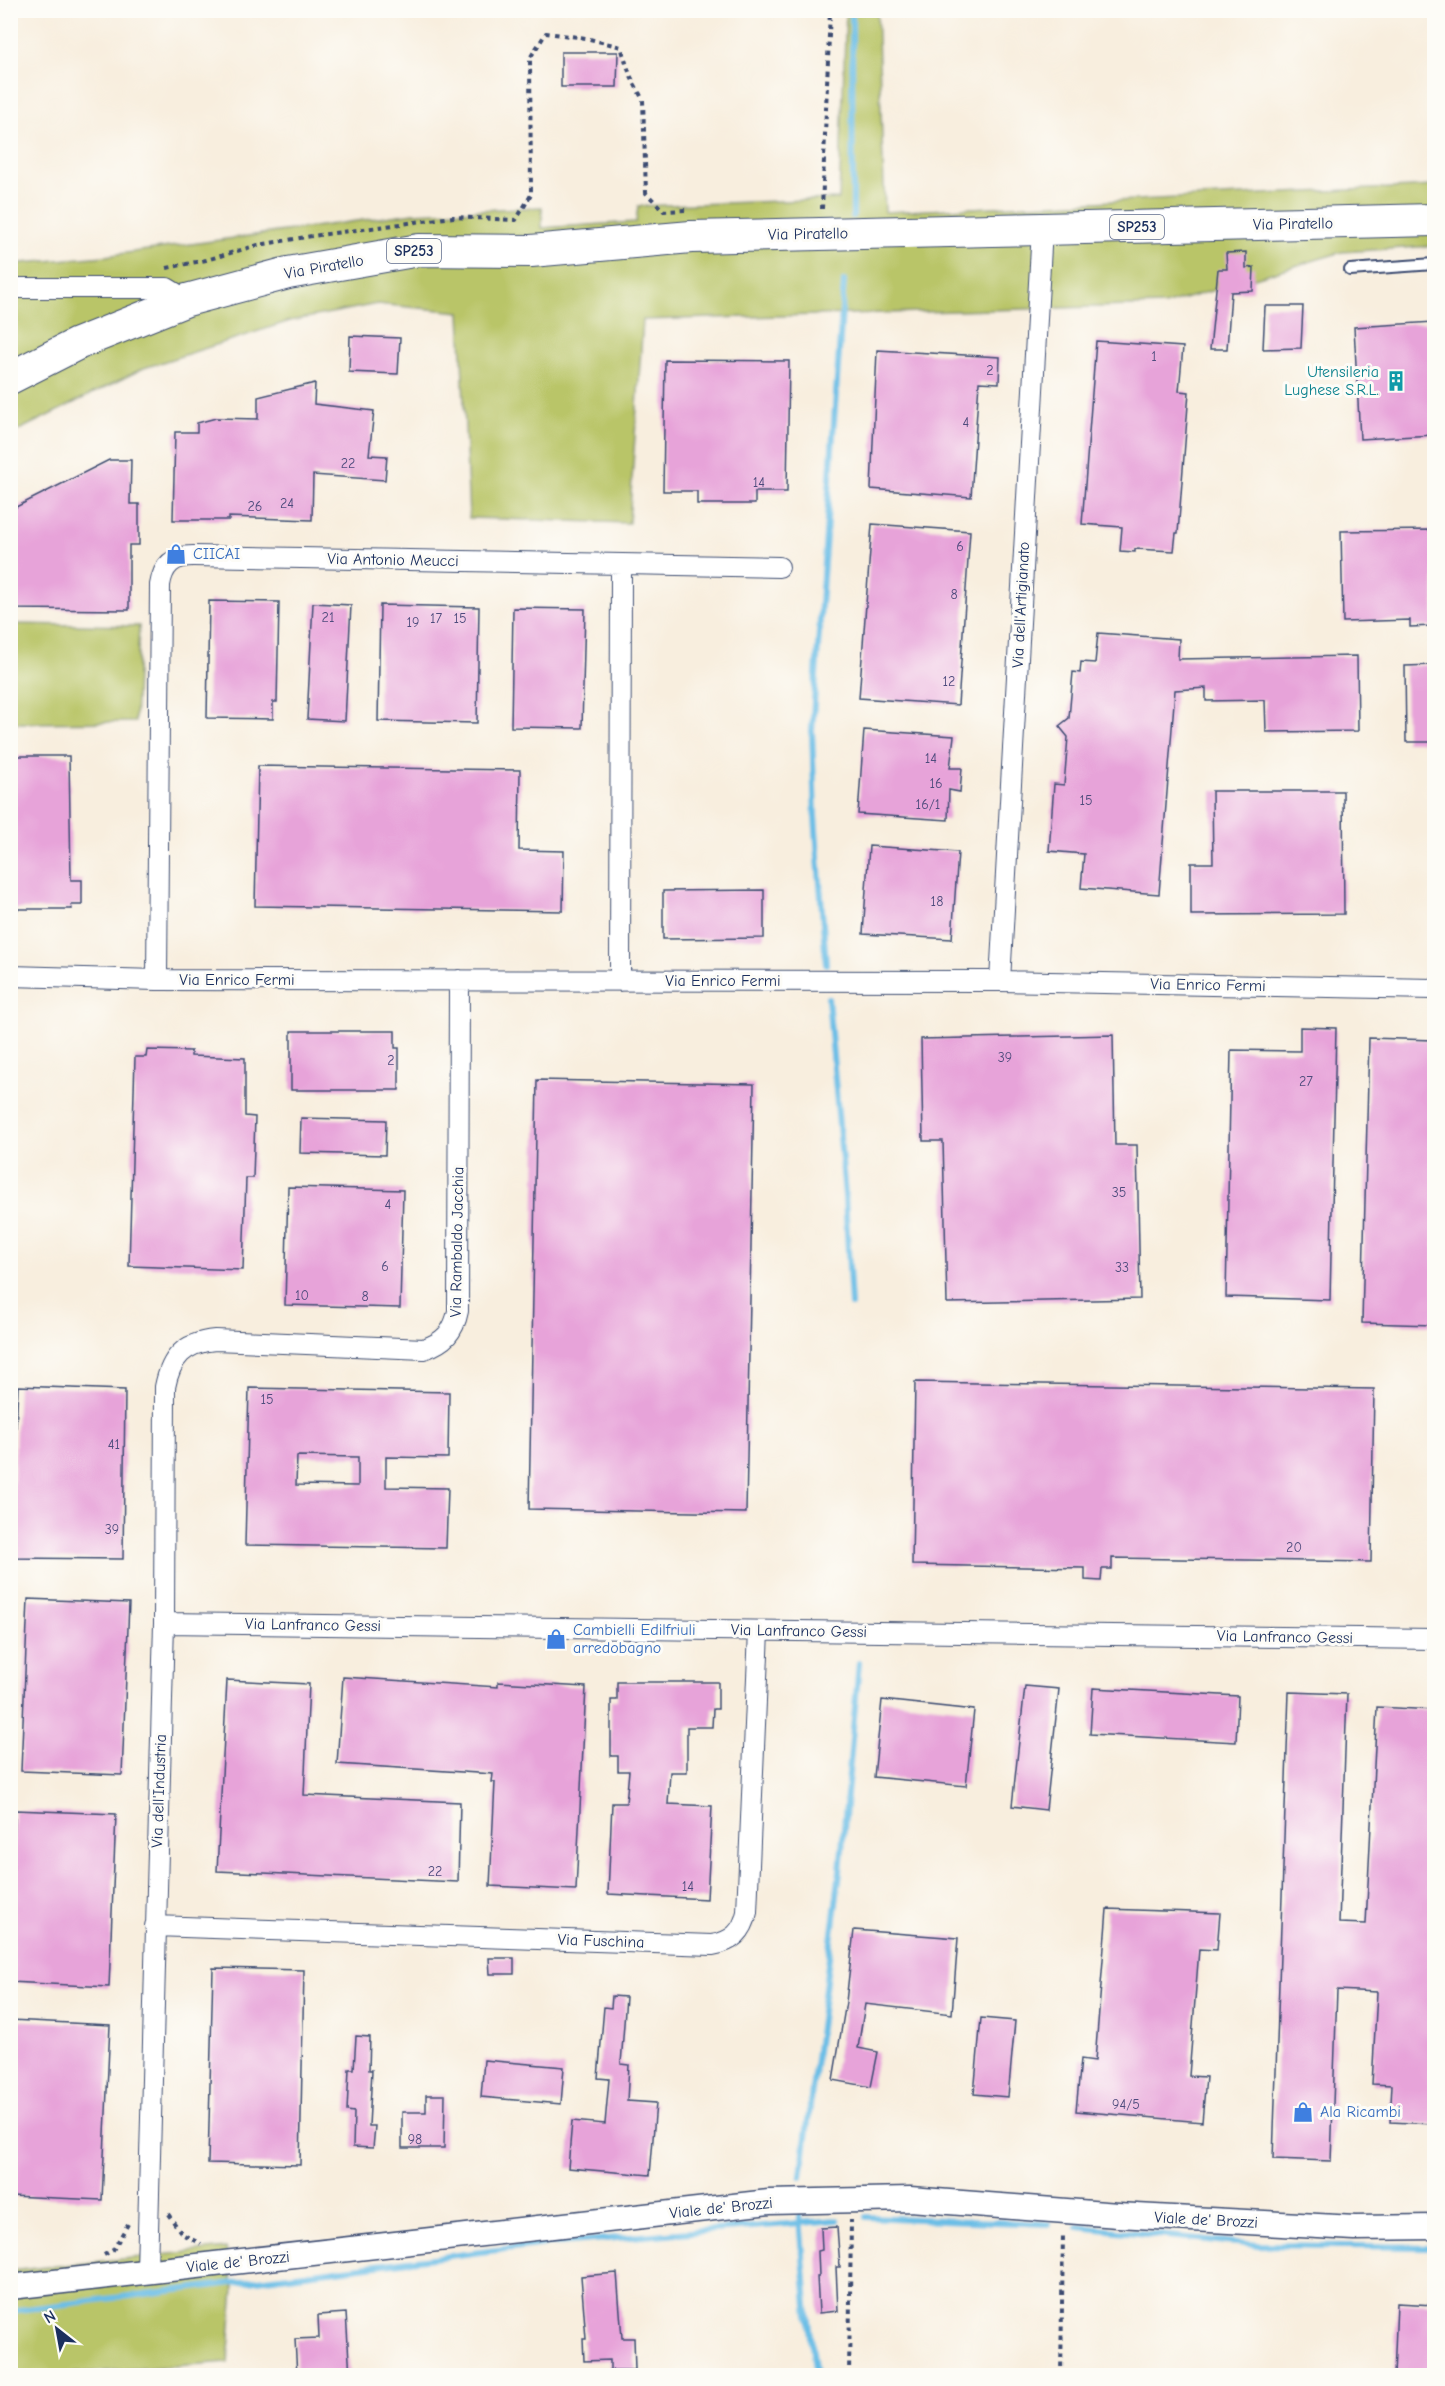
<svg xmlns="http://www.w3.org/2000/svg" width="1445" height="2386" font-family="'Comic Neue',sans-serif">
<rect width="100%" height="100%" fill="#fdfcf7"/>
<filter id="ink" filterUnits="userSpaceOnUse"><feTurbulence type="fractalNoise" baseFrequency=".0167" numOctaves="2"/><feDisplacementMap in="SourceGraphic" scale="12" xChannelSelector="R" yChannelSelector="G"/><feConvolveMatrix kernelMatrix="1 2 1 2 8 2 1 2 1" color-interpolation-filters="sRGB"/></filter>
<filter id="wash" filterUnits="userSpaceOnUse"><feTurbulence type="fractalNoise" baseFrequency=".008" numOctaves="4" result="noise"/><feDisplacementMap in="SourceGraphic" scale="24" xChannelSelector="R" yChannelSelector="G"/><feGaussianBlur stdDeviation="1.35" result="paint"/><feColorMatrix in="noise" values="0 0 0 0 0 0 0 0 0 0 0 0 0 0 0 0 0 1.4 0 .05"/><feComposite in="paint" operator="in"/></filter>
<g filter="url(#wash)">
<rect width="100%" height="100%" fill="#f8eede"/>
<path fill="#b9c567" stroke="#6a7a62" stroke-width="1.5" d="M846 11H877L885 212 1434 186V246L1342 252 1164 305 643 320 629 523 469 518 460 312 377 304 290 321 144 368 11 434V264L105 256 414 213 542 207V228L636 222 638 206 839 199Z
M11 624 139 626 135 722 11 723Z
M226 2248 234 2288 228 2362 54 2375H11L10 2271Z"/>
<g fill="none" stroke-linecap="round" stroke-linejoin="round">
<path stroke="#6abee6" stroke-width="6" d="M852 10 853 216
M826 964 815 816 812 731 844 281
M828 998 845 1195 851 1305
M801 2176 840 1871 859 1663
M799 2205 807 2306 816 2376
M866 2217 1049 2224
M1078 2227 1257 2245 1434 2247
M10 2311 545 2244 837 2220"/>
</g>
<g id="blocks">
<path fill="#e7a3d9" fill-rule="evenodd" d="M561 52H618L617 87H561Z
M1246 252V268L1254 267 1253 291 1231 292 1227 349H1210L1218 269H1227L1226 253Z
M1265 306H1303L1301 348 1263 349Z
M1434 322V435L1360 439 1354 327Z
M350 336 400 338 398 374 349 372Z
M1096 341 1183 347 1179 391 1189 392 1178 533H1176L1174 551 1135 549V552L1120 551 1122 527 1082 524Z
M877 350 1000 357 999 383 979 382 971 497 871 489Z
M665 360 789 361 787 492H755V504H697V491H663Z
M315 383 314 404 374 411 369 455 387 456 385 480 313 475 312 520 229 517V520H173L175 432H197V423L216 418 258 419V397Z
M109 460H131L130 504H139V545H129V610L10 609V510Z
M872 524 970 531 958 705 859 698Z
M1434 530V626L1410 627V620L1343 622 1341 531Z
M209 601 279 602 277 702H273V719L207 718Z
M313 603 351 605 345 721 307 719Z
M380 605 479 607 477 723 378 721Z
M513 608 585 609 582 728 511 727Z
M1098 633 1179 639 1178 659 1357 656 1358 731 1266 732 1265 700 1206 701V688L1175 690 1159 894 1081 888 1084 854 1049 851 1054 784 1064 785 1068 737 1059 726 1069 718 1073 672 1080 673 1081 662 1095 663Z
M1434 665V742H1406L1405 666Z
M864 730 954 736 950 768H962L960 792 949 790 948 820 858 814Z
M10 756H69L71 880H82V905H71L72 909H10Z
M258 766 520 770 519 850 564 851 563 911 255 906Z
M1212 791H1343L1344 914 1191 915V863H1213Z
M869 846 958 852 952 939 863 934Z
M764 890V938L663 939V891Z
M1300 1027 1336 1028 1330 1300 1226 1297 1231 1050 1300 1051Z
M291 1031H395V1048H399V1090H291Z
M1113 1035 1115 1145H1137L1140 1299 947 1303 943 1141H923L921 1039Z
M1369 1038 1434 1040V1325L1362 1323Z
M147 1050 191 1051V1056L245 1058V1116L255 1117 253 1178H246L243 1270 129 1266 135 1057H146Z
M537 1080 754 1084 746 1513 529 1509Z
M301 1118 386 1120 385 1155 300 1153Z
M288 1187 403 1190 400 1308 285 1305Z
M915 1382 1374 1389 1371 1562 1112 1558V1569H1102L1101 1581 1085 1580V1568L912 1565Z
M18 1386 125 1390 123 1559 10 1558Z
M249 1388 449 1392 448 1458 386 1457V1487L448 1488 446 1548 245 1545ZM297 1456 358 1457V1486L296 1485Z
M28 1599 129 1603 122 1775 21 1771Z
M343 1677 498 1687V1682L586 1687 576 1890 490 1886 495 1782H492L493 1774 337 1764Z
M227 1680 309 1684 304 1795 460 1802 458 1882 217 1871Z
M617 1682H718V1709H713L712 1727H687V1772H670L668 1804 712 1806 707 1899 608 1894 612 1803H626L629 1771H618V1756H611V1700H617Z
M1025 1686 1059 1689 1046 1810 1012 1806Z
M1093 1688 1238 1696 1236 1742 1090 1734Z
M1289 1692 1347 1694 1339 1923 1366 1924 1377 1707 1434 1710V2124L1390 2122 1392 2085 1372 2084 1377 1992 1337 1990 1331 2161 1273 2159Z
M882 1700 974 1710 966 1786 874 1777Z
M15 1810 116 1814 109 1987 10 1982Z
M1107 1909 1220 1913 1217 1950 1199 1949 1189 2076 1206 2077 1202 2122 1076 2111 1081 2059 1095 2061Z
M854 1930 958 1938 952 2014 865 2004 858 2048 878 2052 871 2087 833 2080 846 2002Z
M489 1958H514V1974H490Z
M213 1968 304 1970 300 2165 208 2163Z
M612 1996 626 1997 621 2064 629 2065 627 2101 656 2103 650 2175 568 2168 572 2121 605 2124 609 2079 598 2078 604 2007 611 2008Z
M981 2018 1015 2021 1008 2097 974 2094Z
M10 2020 110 2025 102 2200 10 2196Z
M356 2036 370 2037 369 2070H372L369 2126H375L373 2148 353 2147 354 2112 347 2111 349 2069H354Z
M484 2060 564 2067 561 2104 481 2097Z
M426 2095H445L444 2148H402V2112H426Z
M837 2227 840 2267H836L838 2311 819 2313 817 2276H819L818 2251 822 2250 821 2228Z
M617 2273 622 2338H634L635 2370H610V2360L584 2361 583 2339H586L581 2276Z
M1397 2303 1434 2305V2376H1394Z
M346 2313 350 2376H297L295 2339 319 2338 318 2315Z"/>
</g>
</g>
<g filter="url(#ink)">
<use href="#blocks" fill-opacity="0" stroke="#3c4c71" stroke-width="1.5"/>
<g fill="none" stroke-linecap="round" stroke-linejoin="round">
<g stroke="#3c4c71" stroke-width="14">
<path id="service" d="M1350 270 1434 264"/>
</g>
<g stroke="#3c4c71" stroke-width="22">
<path id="minor" d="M10 288H167L187 300
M10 976 157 980 1000 981 1434 989
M157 980 160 585C163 566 173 556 193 556L779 567
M620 981 621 564
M1000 981 1042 229
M164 1623 1434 1639
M155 1926 712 1945C732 1942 743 1932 747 1912L759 1631
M147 2270 164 1623 165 1387C171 1357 184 1343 215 1340L424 1349C444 1342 454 1332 458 1311L459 980"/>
</g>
<g stroke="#3c4c71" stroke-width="27">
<path id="tertiary" d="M10 2287 769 2202 910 2199 1118 2215 1355 2228 1434 2227"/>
</g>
<g stroke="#3c4c71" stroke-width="34">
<path id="primary" d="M10 378 77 344 187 300 288 273 419 250 531 251 691 237 1434 220"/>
</g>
<path stroke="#3c4c71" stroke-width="4" stroke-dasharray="4.5 4.5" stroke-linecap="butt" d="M822 209 830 10
M167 268 206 260 258 245 312 236 453 217 516 220 531 195 530 58 546 33 586 38 621 47 630 75 643 100 646 193 664 211 686 210
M168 2214 182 2234 201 2244
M104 2255 113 2250 128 2224
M849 2376 851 2220
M1061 2376 1063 2232"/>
<use href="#service" stroke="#fff" stroke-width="10"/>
<use href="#minor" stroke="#fff" stroke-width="20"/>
<use href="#tertiary" stroke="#fff" stroke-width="24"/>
<use href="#primary" stroke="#fff" stroke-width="32"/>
</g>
</g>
<defs>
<g id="building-bare" transform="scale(1.62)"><path d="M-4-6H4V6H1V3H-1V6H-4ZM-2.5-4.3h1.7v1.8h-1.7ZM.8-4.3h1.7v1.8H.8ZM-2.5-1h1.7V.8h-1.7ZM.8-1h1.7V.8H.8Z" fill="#0f9aa8" stroke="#fdfcf7" stroke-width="2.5" paint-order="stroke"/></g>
<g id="shop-bare" transform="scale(1.62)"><path d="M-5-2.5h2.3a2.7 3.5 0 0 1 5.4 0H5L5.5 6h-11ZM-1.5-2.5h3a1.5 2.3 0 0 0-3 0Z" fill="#3f7fe0" stroke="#fdfcf7" stroke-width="2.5" paint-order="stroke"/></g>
</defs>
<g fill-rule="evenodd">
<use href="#building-bare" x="1396" y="381"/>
<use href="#shop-bare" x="176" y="554"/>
<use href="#shop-bare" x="556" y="1639"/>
<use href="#shop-bare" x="1303" y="2112"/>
</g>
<g text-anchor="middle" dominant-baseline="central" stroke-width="6" stroke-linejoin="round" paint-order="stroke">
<g font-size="14" fill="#4e4c7d">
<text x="1154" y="356">1</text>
<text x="990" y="370">2</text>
<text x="966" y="422">4</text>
<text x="348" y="463">22</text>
<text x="759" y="482">14</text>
<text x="287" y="503">24</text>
<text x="255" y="506">26</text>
<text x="960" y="546">6</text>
<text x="954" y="594">8</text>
<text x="328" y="617">21</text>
<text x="436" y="618">17</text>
<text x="460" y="618">15</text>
<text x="413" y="622">19</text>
<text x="949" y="681">12</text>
<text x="931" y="758">14</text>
<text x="936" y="783">16</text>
<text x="1086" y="800">15</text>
<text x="928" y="804">16/1</text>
<text x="937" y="901">18</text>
<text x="1005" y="1057">39</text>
<text x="391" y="1060">2</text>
<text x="1306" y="1081">27</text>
<text x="1119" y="1192">35</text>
<text x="388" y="1204">4</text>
<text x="385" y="1266">6</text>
<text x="1122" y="1267">33</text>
<text x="302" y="1295">10</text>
<text x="365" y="1296">8</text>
<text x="267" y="1399">15</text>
<text x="114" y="1444">41</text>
<text x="112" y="1529">39</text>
<text x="1294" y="1547">20</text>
<text x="435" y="1871">22</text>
<text x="688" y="1886">14</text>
<text x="1126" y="2104">94/5</text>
<text x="415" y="2139">98</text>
</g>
<g fill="#fdfcf7" stroke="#5f6c8c" stroke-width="1.5">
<rect x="1110" y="215" width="54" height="24" rx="4.5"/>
<rect x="387" y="239" width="54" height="24" rx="4.5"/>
</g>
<g font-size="15" font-weight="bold" fill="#1b2f5e">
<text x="1137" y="227">SP253</text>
<text x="414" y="251">SP253</text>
</g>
<g font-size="16" fill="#1b2f5e" stroke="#fdfcf7">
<text transform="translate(1293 224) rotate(-1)">Via Piratello</text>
<text transform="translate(808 234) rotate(-1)">Via Piratello</text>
<text transform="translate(324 267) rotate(-10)">Via Piratello</text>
<text transform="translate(393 560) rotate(1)">Via Antonio Meucci</text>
<text transform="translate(1021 605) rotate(-87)">Via dell'Artigianato</text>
<text x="237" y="980">Via Enrico Fermi</text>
<text x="723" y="981">Via Enrico Fermi</text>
<text transform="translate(1208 985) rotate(1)">Via Enrico Fermi</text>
<text transform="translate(457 1242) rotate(-89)">Via Rambaldo Jacchia</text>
<text transform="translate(313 1625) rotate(1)">Via Lanfranco Gessi</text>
<text transform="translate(799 1631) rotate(1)">Via Lanfranco Gessi</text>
<text transform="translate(1285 1637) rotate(1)">Via Lanfranco Gessi</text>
<text transform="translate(159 1791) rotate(-88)">Via dell'Industria</text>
<text transform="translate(601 1941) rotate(2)">Via Fuschina</text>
<text transform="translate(721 2208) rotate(-6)">Viale de' Brozzi</text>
<text transform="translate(1206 2220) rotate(3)">Viale de' Brozzi</text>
<text transform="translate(238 2262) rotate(-6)">Viale de' Brozzi</text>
</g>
<g font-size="16" fill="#0d838f" stroke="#fdfcf7" text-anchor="end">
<text x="1379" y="372">Utensileria<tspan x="1379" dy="18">Lughese S.R.L.</tspan></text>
</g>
<g font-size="16" fill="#366cbe" stroke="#fdfcf7" text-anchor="start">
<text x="193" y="554">CIICAI</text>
<text x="573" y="1630">Cambielli Edilfriuli<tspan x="573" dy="18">arredobagno</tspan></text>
<text x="1320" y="2112">Ala Ricambi</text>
</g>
</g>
<rect width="1445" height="2386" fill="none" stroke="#fdfcf7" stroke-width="36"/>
<g transform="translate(57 2329) rotate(329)" stroke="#fdfcf7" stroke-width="4.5" paint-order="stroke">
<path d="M0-4.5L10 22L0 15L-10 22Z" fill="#1b2f5e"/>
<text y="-9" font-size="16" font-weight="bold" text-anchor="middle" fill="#1b2f5e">N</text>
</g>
</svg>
